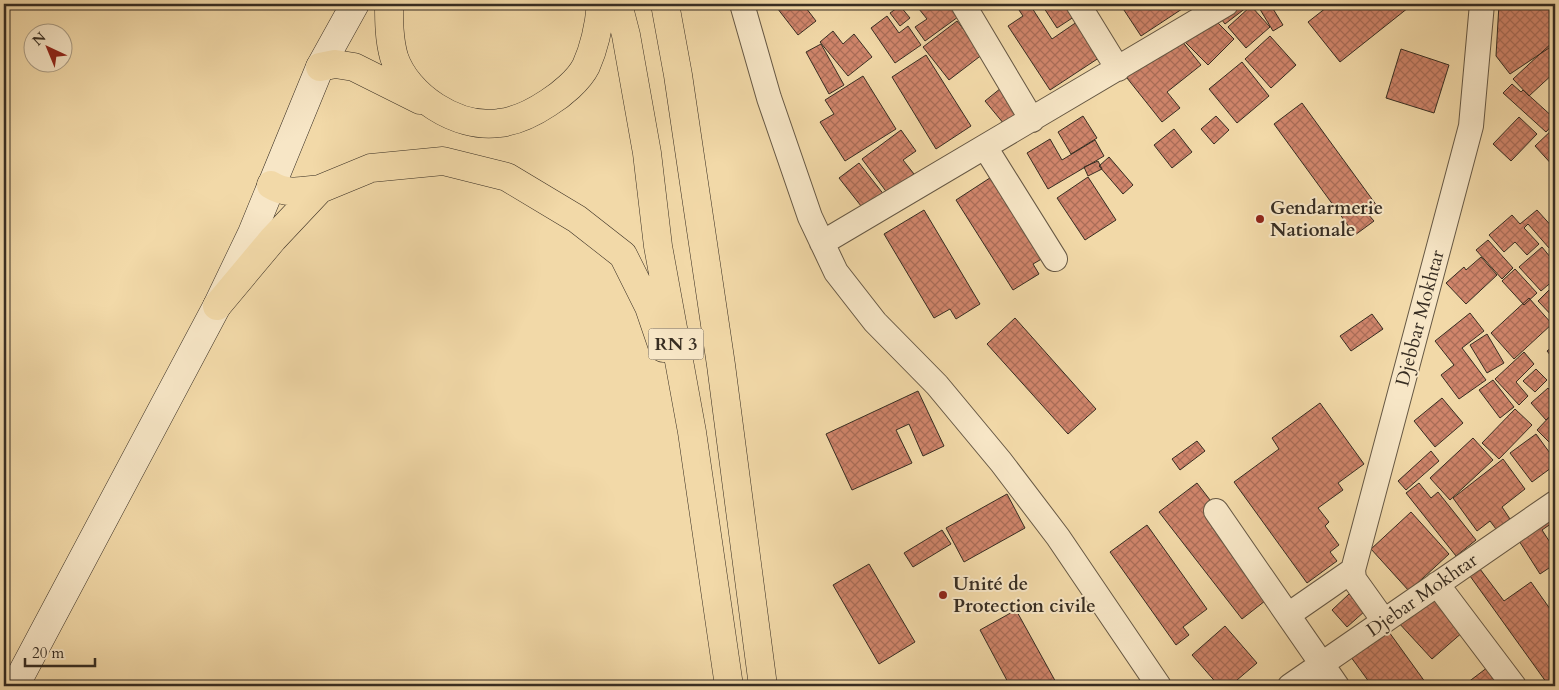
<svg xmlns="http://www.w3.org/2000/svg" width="1559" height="690" font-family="Cardo,serif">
<defs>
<pattern id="building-cross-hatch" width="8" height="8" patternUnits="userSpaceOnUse" patternTransform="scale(1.25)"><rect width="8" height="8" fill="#d0856b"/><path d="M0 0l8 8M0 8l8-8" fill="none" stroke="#aa6d58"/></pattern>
</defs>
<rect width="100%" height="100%" fill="#f2d9a8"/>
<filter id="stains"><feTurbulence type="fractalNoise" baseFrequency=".004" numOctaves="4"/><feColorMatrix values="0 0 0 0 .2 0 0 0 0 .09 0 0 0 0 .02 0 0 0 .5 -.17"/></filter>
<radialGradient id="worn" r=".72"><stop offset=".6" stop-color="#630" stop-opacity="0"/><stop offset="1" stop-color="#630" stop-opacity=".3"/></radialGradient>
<path fill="url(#building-cross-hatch)" stroke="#372d22" d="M774 4H803L816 21 798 35Z
M915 4H949L958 17 925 41 915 27 927 19Z
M1015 4H1038L1032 8 1052 39 1087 15 1111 50 1050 90 1008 26 1023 16Z
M1044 4H1083L1086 9 1057 28 1042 5Z
M1120 4H1179L1182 9 1141 36Z
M1224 4H1251L1225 24 1215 11Z
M1262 4H1270L1283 25 1273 31 1258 6Z
M1331 4H1413L1340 62 1308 22Z
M1499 4H1555V44L1510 74 1496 56Z
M900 6 910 18 900 26 890 13Z
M1201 6 1234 39 1208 65 1175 32Z
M1251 6 1270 27 1246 48 1228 27Z
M887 16 899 33 908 26 921 45 895 63 871 28Z
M957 21 983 54 949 80 923 47Z
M833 31 843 44 854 34 872 57 848 76 820 42Z
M1174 31 1201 65 1167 92 1180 108 1162 122 1123 73Z
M1270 36 1296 65 1271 88 1245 59Z
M1555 40V72L1529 96 1513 79Z
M821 44 844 85 829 94 806 52Z
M1401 49 1449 65 1434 113 1386 98Z
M926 55 971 126 936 149 892 77Z
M1242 62 1269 96 1237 123 1209 89Z
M863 76 896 129 845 161 820 122 834 114 825 100Z
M1512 84 1521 92 1523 90 1555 119V122L1546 132 1503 93Z
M1001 88 1019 111 1004 124 985 101Z
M1302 103 1377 206 1367 213 1374 221 1355 235 1274 124Z
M1083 116 1097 138 1071 154 1058 132Z
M1216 116 1229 130 1214 144 1201 129Z
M1519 117 1537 134 1511 161 1493 144Z
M1555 127V168L1535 146Z
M1174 129 1192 152 1172 168 1154 145Z
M901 130 916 151 903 160 914 174 888 194 862 159Z
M1050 139 1062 160 1095 140 1104 156 1048 189 1027 153Z
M1109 157 1133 185 1123 194 1099 166Z
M1098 161 1102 169 1088 176 1084 167Z
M859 163 885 196 865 211 839 178Z
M996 174 1045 257 1033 264 1039 274 1013 290 956 200Z
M1088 177 1116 220 1085 240 1057 198Z
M924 210 980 304 956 319 950 309 934 318 884 234Z
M1537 210 1555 230V242L1549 248 1528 224 1524 228 1539 244 1527 255 1515 242 1504 252 1489 235 1512 215 1520 224Z
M1488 240 1513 268 1502 279 1476 250Z
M1542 247 1555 263V279L1541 291 1519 267Z
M1481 257 1497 275 1466 304 1446 283 1464 267 1466 270Z
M1515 269 1537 293 1524 305 1502 281Z
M1555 284V319L1538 301Z
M1529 298 1552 324 1514 359 1491 333Z
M1470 313 1484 331 1462 348 1486 380 1459 399 1441 375 1454 365 1435 341Z
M1372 314 1383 329 1351 351 1340 336Z
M1015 318 1096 409 1068 434 987 344Z
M1487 334 1504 363 1487 373 1470 345Z
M1555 345V361L1547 351Z
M1524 352 1534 364 1516 382 1528 396 1519 405 1495 379Z
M1536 369 1547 380 1535 392 1523 381Z
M1493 380 1514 407 1500 418 1479 390Z
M1548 388 1555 397V412L1546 420 1531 403Z
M918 391 944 446 923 456 909 424 896 430 912 463 852 490 826 434Z
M1442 398 1463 423 1435 447 1414 421Z
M1320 403 1364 464 1338 483 1343 490 1318 508 1329 522 1325 526 1339 545 1330 552 1337 561 1307 583 1234 482 1279 449 1272 438Z
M1515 409 1532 425 1499 459 1482 443Z
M1553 413 1555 415V448L1537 430Z
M1536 434 1555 460V465L1532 482 1510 453Z
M1473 438 1493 460 1450 500 1430 478Z
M1197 441 1205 451 1180 470 1172 459Z
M1431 451 1439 461 1406 490 1398 481Z
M1503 459 1525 489 1502 507 1510 519 1496 529 1490 521 1477 531 1453 498Z
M1197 483 1279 590 1242 619 1159 512Z
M1419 483 1431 498 1438 492 1476 540 1456 556 1406 493Z
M1007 494 1025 528 964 562 946 528Z
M1555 507V521L1542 530 1555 550V564L1540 574 1514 533Z
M1411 512 1449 554 1409 591 1371 549Z
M1147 525 1207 609 1183 627 1189 635 1176 645 1110 552Z
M942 530 951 544 913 567 904 553Z
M869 564 915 642 879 664 833 585Z
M1480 569 1504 601 1531 582 1555 616V686H1549L1470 576Z
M1437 585 1472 624 1432 659 1397 621Z
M1349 594 1365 611 1347 627 1332 610Z
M1016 610 1058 686H1010L980 630Z
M1225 626 1257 663 1230 686H1219L1192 655Z
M1389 632 1428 686H1372L1348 653 1363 642 1367 648Z
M1492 664 1509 686H1463Z"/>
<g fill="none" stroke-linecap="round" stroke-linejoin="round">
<g stroke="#665844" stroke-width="26">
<path id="minor" d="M742 4 769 98 810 217 836 272 875 322 937 385 1001 462 1058 537 1159 686
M963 4 1032 120
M1078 4 1118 69
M985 147 1055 259
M822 243 1226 4
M1216 511 1337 686
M1437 584 1514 686
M1288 615 1353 570
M1384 621 1354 579 1353 570 1471 126 1482 4
M1290 686 1555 503"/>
</g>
<g stroke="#372d22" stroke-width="29">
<path id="secondary" d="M15 686 217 306 252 233 320 67 355 4"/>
</g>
<g stroke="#372d22" stroke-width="29">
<path id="primary" d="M389 4C389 21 389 39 394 57 407 96 457 129 499 123 518 121 533 113 548 103 561 95 579 80 586 66 595 46 599 26 601 4
M618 4 626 35 647 153 658 246 692 432 729 686
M665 4 678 75 721 365 763 686
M320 67 335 64 354 67 420 100
M271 185C287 195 302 191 320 189
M217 306 273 239 320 189 371 168 443 161 507 177 577 219 623 255 649 307 663 348"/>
</g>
<use href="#minor" stroke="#f7e6c6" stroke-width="24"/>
<use href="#secondary" stroke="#f7e6c6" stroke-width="28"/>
<use href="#primary" stroke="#f2d9a8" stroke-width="28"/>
</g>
<g fill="#8f2418" stroke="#f7e6c6" stroke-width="2">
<circle cx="1260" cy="219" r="5"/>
<circle cx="943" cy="595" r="5"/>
</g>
<g text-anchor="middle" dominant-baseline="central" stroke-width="4" stroke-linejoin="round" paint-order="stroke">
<rect fill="#f7e6c6" stroke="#716453" stroke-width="1" x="648.5" y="328.5" width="55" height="31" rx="4"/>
<g font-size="18" font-weight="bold" fill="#372d22">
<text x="676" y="344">RN 3</text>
</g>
<g font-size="19" font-weight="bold" fill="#372d22" stroke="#f7e6c6" text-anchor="start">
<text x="1270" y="208">Gendarmerie<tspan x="1270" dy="22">Nationale</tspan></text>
<text x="953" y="584">Unité de<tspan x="953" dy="22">Protection civile</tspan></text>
</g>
<g font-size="19" fill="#372d22" stroke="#f7e6c6">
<text transform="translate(1420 318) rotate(-75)">Djebbar Mokhtar</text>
<text transform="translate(1422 595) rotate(-35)">Djebar Mokhtar</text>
</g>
</g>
<rect width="1559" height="690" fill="none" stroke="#f2d9a8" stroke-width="20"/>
<rect x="5" y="5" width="1549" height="680" fill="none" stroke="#372d22" stroke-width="2.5"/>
<rect x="10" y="10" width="1539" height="670" fill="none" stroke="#372d22"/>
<g transform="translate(48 48) rotate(316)"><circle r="24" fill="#f7e6c6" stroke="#aa9c84"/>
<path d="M0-4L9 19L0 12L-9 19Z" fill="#8f2418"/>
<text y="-8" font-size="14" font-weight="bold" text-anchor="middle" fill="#372d22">N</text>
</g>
<path d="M25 658v8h70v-8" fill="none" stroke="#372d22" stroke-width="2.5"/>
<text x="32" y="658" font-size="15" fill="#372d22" stroke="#f7e6c6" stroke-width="4" paint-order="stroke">20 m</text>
<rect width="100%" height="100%" filter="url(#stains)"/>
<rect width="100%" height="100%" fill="url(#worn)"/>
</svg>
